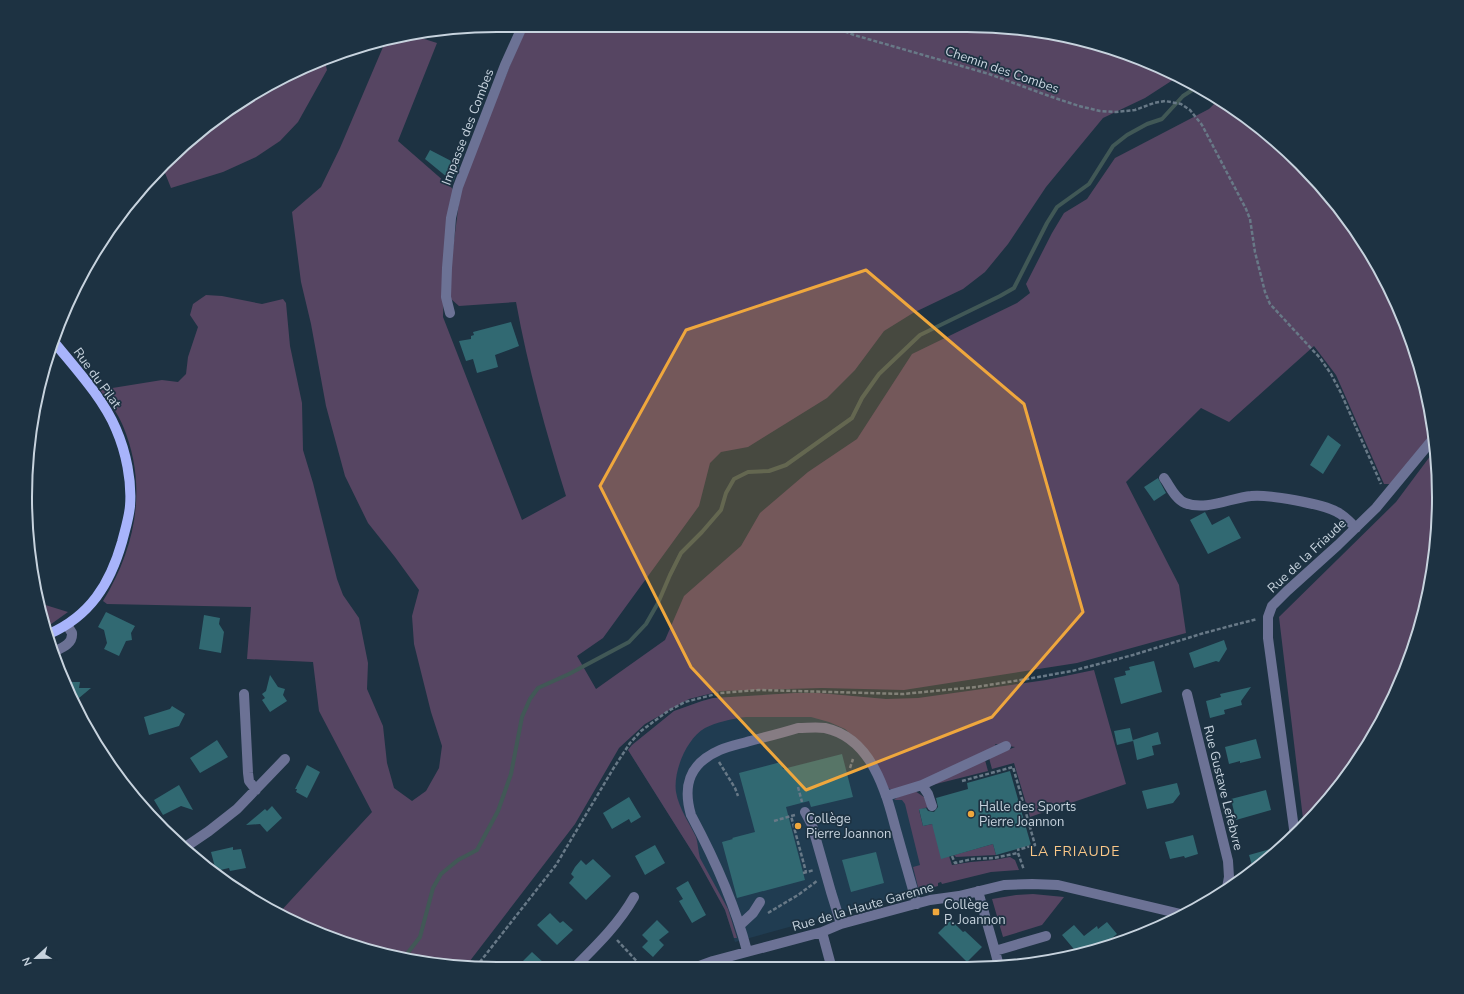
<svg xmlns="http://www.w3.org/2000/svg" width="1464" height="994" font-family="'Nunito Sans',sans-serif">
<rect width="100%" height="100%" fill="#1d3242"/>
<path fill="#203c51" d="M795 693H819L886 699 934 887 735 942 725 910 698 861 628 750 632 745 674 711 702 701 713 698Z"/>
<path fill="#564562" d="M528 25H967L1059 34 1179 76 1145 98 1103 118 1046 187 1008 244 985 272 963 289 913 313 884 331 855 370 827 398 748 447 721 452 710 463 699 506 603 638 577 656 596 689 665 640 684 596 741 546 760 513 808 472 857 439 912 354 1017 303 1030 293 1026 284 1052 233 1064 213 1087 199 1115 158 1209 109 1218 100 1254 122 1301 163 1360 235 1403 317 1430 405 1433 432 1391 484H1384L1336 375 1314 346 1229 422 1201 408 1126 482 1179 585 1186 633 1077 663 904 690 822 688 721 691 689 699 645 724 619 748 575 824 466 966 405 960 316 933 279 913 372 812 319 711 313 662 247 659 251 607 107 604 103 601C136 547 148 486 123 426 118 413 108 401 100 390L162 380 178 382 186 374 188 357 198 327 190 315 193 304 206 295 222 296 262 304 283 299 286 303 290 346 302 403 303 450 313 483 337 579 343 595 359 618 368 663 367 689 383 726 387 763 394 788 412 801 426 791 439 768 442 746 431 712 414 644 412 616 419 590 395 557 368 523 345 476 326 406 311 324 301 282 292 212 321 187 340 148 386 40 415 36 437 43 398 141 453 189 446 235 443 317 522 520 566 496C546 432 528 368 516 302L459 306 451 299 450 271 461 187 515 53Z
M324 58 327 70 298 122 280 141 256 157 223 172 171 188 163 168 235 104 316 61Z
M1434 451 1439 497 1430 589 1403 678 1359 759 1304 827 1279 617 1396 502Z
M39 603 68 612 47 627Z
M1094 670 1126 784 1030 817 1014 763 992 769 989 758 1015 747 995 744 996 746 910 786 892 790 888 788 860 742 845 729 829 722 811 717H746C735 718 714 723 705 728 686 739 673 772 676 792 679 809 689 822 696 837 698 843 698 851 700 858L728 909 737 938H734L725 910 698 861 628 750 632 745 674 711 702 701 713 698 795 693H819L886 699 918 698 1046 680Z
M985 760 988 771 932 785Z
M915 791 924 797 928 807 919 810 923 826 932 824 949 856 952 865 971 862 994 860 1010 857 1015 860 1019 870 991 872 942 884 941 882 938 883V886L919 891 913 867 920 865 905 804 902 800H894L899 796Z
M993 844 996 855 956 857 954 855Z
M1033 894 1064 897 1042 925 1003 937 992 899 1016 895Z"/>
<g fill="none" stroke-linecap="round" stroke-linejoin="round">
<path stroke="#415856" stroke-width="4" d="M403 959 420 937 433 888 441 874 458 860 477 850 498 811 511 774 522 717 530 699 538 688 569 674 629 642 646 624 658 603 670 575 681 553 702 532 721 510 726 493 734 479 748 472 769 471 786 465 852 418 862 398 879 374 920 335 1000 296 1014 288 1047 223 1057 207 1089 184 1113 146 1127 135 1147 124 1162 119 1183 96 1197 87"/>
</g>
<path fill="#316972" d="M430 150 459 165 453 182 425 159Z
M511 322 519 346 495 355 498 367 477 373 473 359 466 361 459 341 471 339V336L474 335 473 332Z
M1328 435 1341 445 1323 474 1310 465Z
M1158 478 1166 493 1154 501 1144 487Z
M1205 512 1212 525 1229 516 1241 538 1208 554 1190 520Z
M106 612 135 626 131 633 132 640 126 641 119 656 104 649 107 643 104 630 98 627Z
M204 615 220 618 219 624 224 632 221 653 199 649Z
M1224 640 1227 649 1219 662 1216 661 1194 668 1189 653Z
M1154 661 1162 692 1121 704 1114 678 1126 675 1125 671 1130 670 1129 667Z
M270 675 278 687 285 689 283 695 287 701 270 712 262 700 265 698 262 694 266 691Z
M66 682H80L79 688H91L79 698 78 714 74 706Z
M1251 687 1241 701 1242 705 1224 710 1225 714 1210 718 1206 701 1221 697 1220 694Z
M172 706 185 714 179 726 149 735 144 717 170 709Z
M1130 728 1133 741 1117 745 1114 731Z
M1158 732 1161 744 1152 746 1154 755 1137 760 1133 740Z
M1256 739 1261 758 1240 763V761L1229 764 1225 747Z
M217 740 228 757 200 773 190 758Z
M842 754 853 797 811 807 809 801 786 807 805 880 737 898 722 842 733 839 732 838 755 832 739 773 781 762 783 769Z
M307 765 320 772 307 798 296 792 297 789H295Z
M1010 771 1031 845 996 855 993 844 941 859 932 824 923 826 919 809 926 808 928 811 934 812 938 807 936 798 968 789 967 783Z
M1177 783 1180 794 1173 803 1147 809 1142 791Z
M179 785 193 810 181 806 163 815 154 800Z
M1266 790 1271 810 1236 820 1231 799Z
M629 797 641 817 631 823 629 819 612 829 603 813Z
M272 806 282 818 267 832 260 824 246 825 265 809 267 811Z
M1193 835 1198 854 1185 858 1184 856 1170 859 1165 842Z
M655 845 665 863 645 875 635 856Z
M1285 845 1254 872 1249 855Z
M233 847V850L241 849 246 868 230 871 229 868 216 871 211 852Z
M876 852 884 883 851 892 842 860Z
M593 859 611 876 586 900 569 883 574 877 571 874 575 867 581 860 586 865Z
M688 881 706 915 692 923 679 901 683 899 676 888Z
M550 913 560 923 563 921 573 930 557 945 537 925Z
M657 920 669 932 659 940 664 945 653 957 642 947 648 941 642 935Z
M951 920 963 932 965 931 982 947 967 962 938 933Z
M1107 922 1117 934 1103 945 1078 954 1062 935 1074 925 1084 936 1097 926 1098 929Z
M532 952 544 963 538 969H515Z"/>
<g fill="none" stroke-linecap="round" stroke-linejoin="round">
<path stroke="#687987" stroke-width="2.5" stroke-dasharray="4 2" stroke-linecap="butt" d="M828 25 854 35 989 74 1049 96 1079 106 1100 111 1116 112 1135 110 1154 103 1165 101 1181 104 1190 110 1202 125 1246 209 1250 219 1255 252 1265 292 1270 304 1320 358 1331 374 1341 393 1381 484
M719 762 735 788 738 796
M850 768 853 759
M962 781 1013 767 1035 845 1017 850
M798 787 802 802
M795 815 791 816 806 872
M774 821 791 816
M1018 853 1024 870
M952 856 955 863 972 859 994 858 1018 853
M803 873 814 870
M768 913 798 895 817 881
M617 940 644 969
M476 967 556 865 613 769 630 743 641 731 668 711 685 702 720 693 759 690 903 694 976 687 1027 679 1072 671 1133 655 1204 633 1257 619"/>
<path stroke="#6c7295" stroke-width="10" d="M450 313 446 297 447 268 451 218 458 187 505 65 523 25
M1164 478C1170 486 1175 499 1185 503 1206 511 1230 498 1251 496 1268 494 1323 504 1337 512 1345 516 1350 522 1356 528
M55 651C64 647 73 643 72 633L67 625
M244 694 248 773 249 781 256 790
M1187 694 1228 861 1229 877 1227 888
M922 785 928 794 932 806
M886 796 922 785 1006 746
M805 812 812 825 831 892 841 924
M1295 836 1268 638V617L1272 606 1287 591 1338 545 1376 508 1433 439
M184 848 209 831 237 809 285 759
M978 891 995 951 1046 936
M740 925 753 913 760 902
M822 932 832 969
M747 951C735 904 714 858 691 815 682 784 690 763 720 750 729 746 740 744 750 741 766 737 782 733 798 728 807 728 816 727 825 728 872 738 886 792 896 830 903 855 910 879 917 904
M995 951 999 966
M573 969C596 946 618 925 634 897
M691 969 713 961 822 932 841 924 930 900 959 896 1004 885 1032 884 1058 885 1185 915"/>
<path stroke="#a8b4fb" stroke-width="10" d="M49 634C90 616 110 584 122 542 125 530 129 518 130 506 132 481 126 452 116 429 103 398 75 368 54 342"/>
</g>
<path fill="#efa73d" fill-opacity="0.2" stroke="#efa73d" stroke-width="3" stroke-linejoin="round" d="M866 270 1024 404 1083 612 992 717 806 790 691 667 600 486 686 330Z"/>
<g fill="#efa73d" stroke="#1d3242" stroke-width="1.5">
<circle cx="971" cy="814" r="4"/>
<circle cx="798" cy="826" r="4"/>
<rect x="932" y="908" width="8" height="8" rx="2"/>
</g>
<g text-anchor="middle" dominant-baseline="central" stroke-width="3.5" stroke-linejoin="round" paint-order="stroke">
<g font-size="13" fill="#c7d3de" stroke="#1d3242">
<text transform="translate(1002 70) rotate(19)">Chemin des Combes</text>
<text transform="translate(468 127) rotate(-69)">Impasse des Combes</text>
<text transform="translate(97 378) rotate(54)">Rue du Pilat</text>
<text transform="translate(1307 556) rotate(-43)">Rue de la Friaude</text>
<text transform="translate(1223 788) rotate(76)">Rue Gustave Lefebvre</text>
<text transform="translate(863 907) rotate(-16)">Rue de la Haute Garenne</text>
</g>
<g font-size="13" fill="#c7d3de" stroke="#1d3242" text-anchor="start">
<text x="979" y="807">Halle des Sports<tspan x="979" dy="15">Pierre Joannon</tspan></text>
<text x="806" y="819">Collège<tspan x="806" dy="15">Pierre Joannon</tspan></text>
<text x="944" y="905">Collège<tspan x="944" dy="15">P. Joannon</tspan></text>
</g>
<g font-size="14" letter-spacing="1" fill="#fbc888" stroke="#1d3242">
<text x="1075" y="851">LA FRIAUDE</text>
</g>
</g>
<path d="M0 0H1464V994H0ZM497 32H967A465 465 0 0 1 1432 497V497A465 465 0 0 1 967 962H497A465 465 0 0 1 32 497V497A465 465 0 0 1 497 32Z" fill="#1d3242" fill-rule="evenodd"/>
<path fill="none" stroke="#c7d3de" stroke-width="2" d="M497 32H967A465 465 0 0 1 1432 497V497A465 465 0 0 1 967 962H497A465 465 0 0 1 32 497V497A465 465 0 0 1 497 32Z"/>
<g transform="translate(36 958) rotate(248)" stroke="#1d3242" stroke-width="3" paint-order="stroke">
<path d="M0-3L7 15L0 10L-7 15Z" fill="#c7d3de"/>
<text y="-6" font-size="11" font-weight="bold" text-anchor="middle" fill="#c7d3de">N</text>
</g>
</svg>
